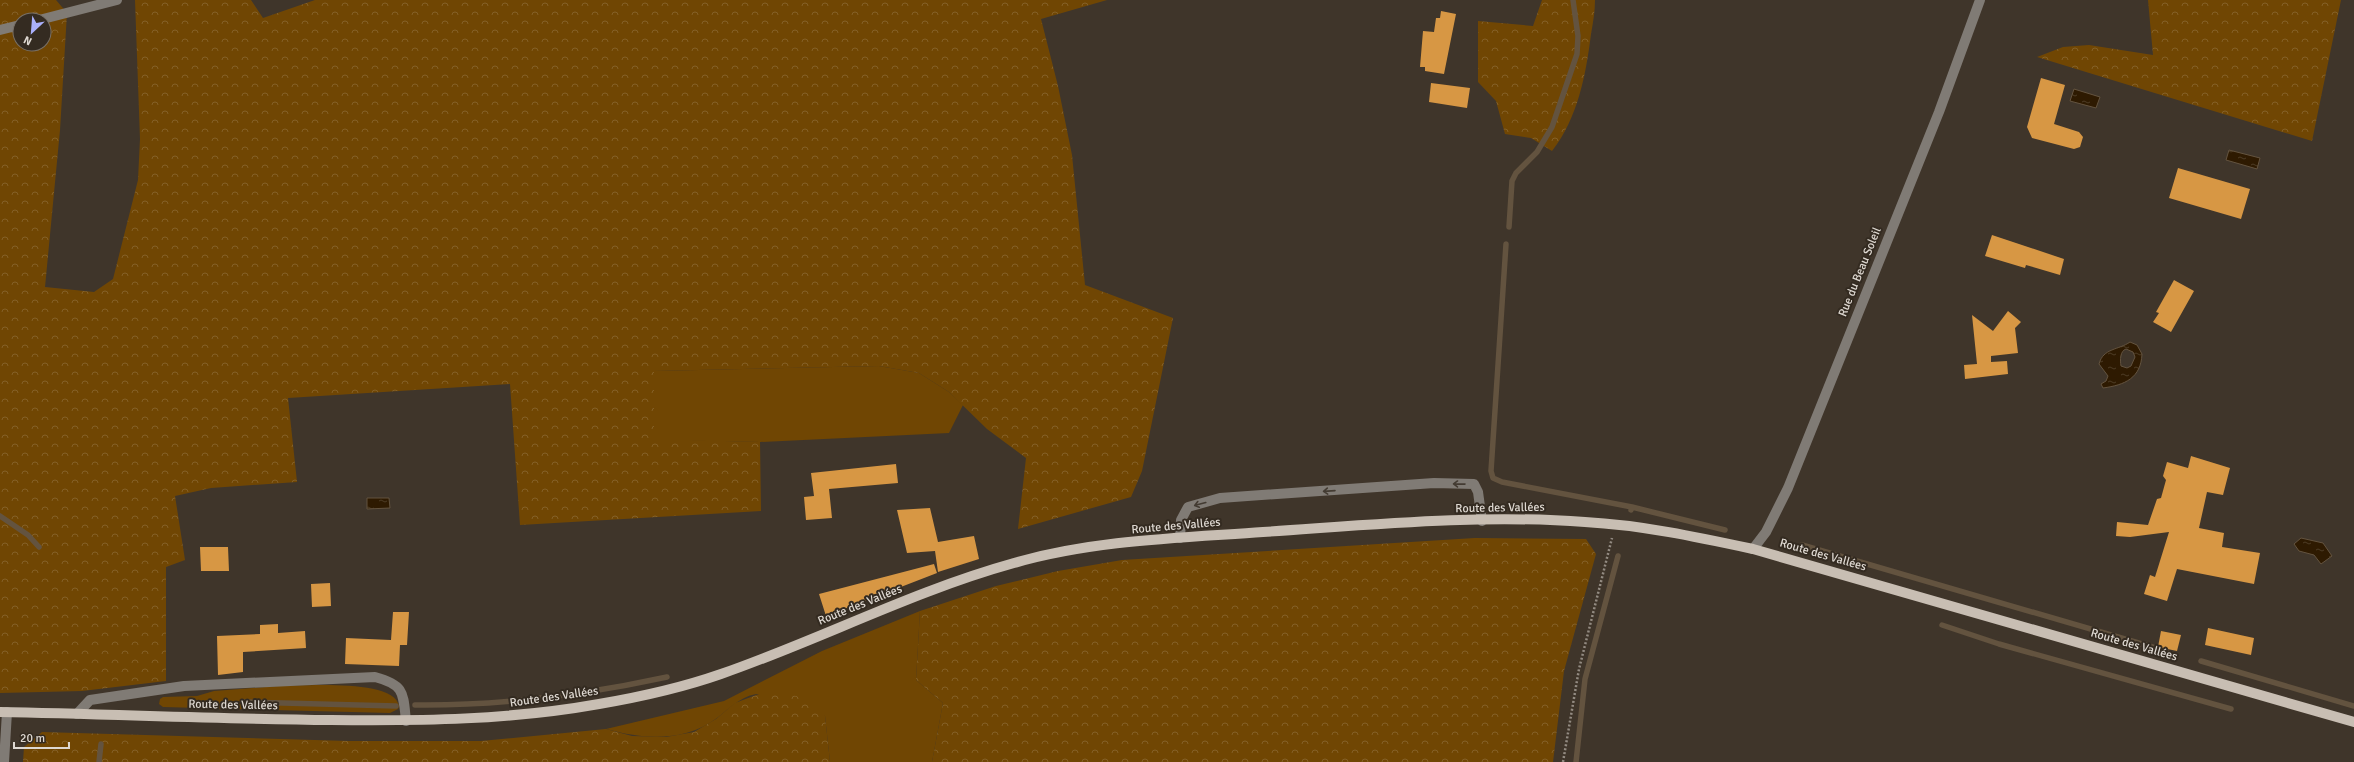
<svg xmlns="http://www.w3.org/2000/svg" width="2354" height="762" font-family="Signika,sans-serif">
<defs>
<pattern id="forest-crowns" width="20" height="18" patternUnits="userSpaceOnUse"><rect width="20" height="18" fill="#704603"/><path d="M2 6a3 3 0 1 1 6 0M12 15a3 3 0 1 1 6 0" fill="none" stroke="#846027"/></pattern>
<pattern id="water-ripples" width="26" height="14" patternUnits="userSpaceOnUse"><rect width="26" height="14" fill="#2e1a01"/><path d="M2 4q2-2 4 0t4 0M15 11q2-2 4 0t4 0" fill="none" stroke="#4c3b25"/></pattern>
</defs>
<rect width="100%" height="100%" fill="#3f352a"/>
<path fill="#704603" d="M879 366 919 373 949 392 963 405 949 433 760 442 654 440V371Z
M920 611 916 680 943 703 932 762H830L825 716C813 712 768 694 758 694 742 695 729 709 717 718 684 743 642 739 606 729L724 701 822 651Z
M278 686C300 686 395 678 399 706L398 709 390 713 163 707 159 704 160 699 163 697 197 696 214 691Z"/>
<path fill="url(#forest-crowns)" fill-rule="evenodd" d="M0 0H56L67 13 60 130 45 287 94 292 113 279 138 180 140 139 135 0H251L263 18 315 0H1107L1041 19 1058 86 1072 155 1085 285 1173 318 1142 471 1131 497 1018 529 1026 458 987 429 949 392 919 373 879 366 654 371V439L760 442 761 511 520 525 510 384 288 398 297 482 211 488 175 496 185 560 166 567V681L82 691 0 693ZM20 20H44V44H20Z
M1542 0H1595C1595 11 1593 23 1591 34 1586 74 1578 118 1552 151L1531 138 1505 134 1496 101 1478 82V21L1533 26Z
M2148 0H2341L2312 141 2037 57 2063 47 2089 45 2153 55Z
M1475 538 1586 539 1596 554 1564 671 1553 762H932L943 703 916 680 920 611 996 586 1058 571 1122 560Z
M788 693 807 700 825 716 830 762H23L24 747 42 732 349 741H481L606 729 632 736 666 737 694 732 716 719 735 703 759 694Z"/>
<path fill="url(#water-ripples)" stroke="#63533f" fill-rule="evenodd" d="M2074 89 2100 97 2096 108 2070 101Z
M2229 150 2260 158 2257 169 2226 160Z
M2130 342 2137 345 2142 354C2141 378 2125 385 2103 388L2101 384 2106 381 2108 376 2099 364C2103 348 2119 350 2130 342ZM2126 349 2133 352 2135 357 2131 366 2127 368 2121 366C2120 360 2120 351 2126 349Z
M367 498H389L390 508 367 509Z
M2301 538 2323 543 2332 556 2321 564 2314 555 2299 551 2294 544Z"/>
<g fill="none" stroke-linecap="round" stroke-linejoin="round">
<path stroke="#63533f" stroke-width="5.5" d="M1509 227 1512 181 1516 173 1537 152 1552 127 1577 54 1578 36 1573 0
M1506 244 1491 471 1493 478 1502 482 1632 507 1631 510
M1632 507 1725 530
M0 516 28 535 39 547
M1802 545 2166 651
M1942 625 1999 644 2231 709
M2201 661 2354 706
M244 702 396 706
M415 705C501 706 584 695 667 677
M99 762 101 744
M1576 762 1585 679 1618 556"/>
</g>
<path fill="#d79744" d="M1441 11 1456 14 1444 74 1425 71V67H1420L1423 31 1434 32 1436 18H1440Z
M2041 78 2065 85 2054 124 2079 132 2083 137 2080 147 2074 149 2032 138 2027 127Z
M1431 83 1470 88 1467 108 1429 102Z
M2178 168 2250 189 2241 219 2169 198Z
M1992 235 2064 259 2060 275 2026 265 2025 268 1985 256Z
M2174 280 2194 291 2171 332 2153 322 2159 313 2156 312Z
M2008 311 2021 322 2015 328 2018 353 1991 356V362L2007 361 2008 374 1965 379 1964 365 1977 364 1972 315 1993 331Z
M2191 456 2230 468 2223 495 2207 492 2199 528 2224 533 2222 547 2260 553 2254 584 2177 569 2167 601 2144 594 2150 575 2155 577 2169 532 2130 537 2116 536 2117 522 2148 525 2157 499 2161 498 2166 480 2163 476 2167 462 2188 468Z
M896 464 898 483 829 489 832 518 806 520 804 497 814 496 811 473Z
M930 508 938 542 974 536 979 559 938 572 935 551 907 553 897 510Z
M200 547H228L229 571H201Z
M934 564 937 573 826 616 819 594Z
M330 583 331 606 312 607 311 584Z
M393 612H409L407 645H400L399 666 345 664 346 638 391 640Z
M278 624V633L305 631 306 648 243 652V672L218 675 217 636 260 634V625Z
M2208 628 2254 638 2251 655 2205 645Z
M2161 631 2181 635 2177 651 2158 647Z"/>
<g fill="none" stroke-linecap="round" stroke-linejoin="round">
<path stroke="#938b82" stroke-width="2.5" stroke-dasharray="2 2" stroke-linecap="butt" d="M1563 762 1579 669 1612 538"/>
<path stroke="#807b75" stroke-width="10" d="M39 20 117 0
M0 30 20 25
M1180 538 1181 520 1188 507 1220 498 1434 483 1474 484 1478 492 1482 521
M1753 549 1766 532 1788 488 1939 112 1980 0
M77 714 90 700 184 686 375 677C405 685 403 693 406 721
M4 762 7 712"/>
<path stroke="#c8beb3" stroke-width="10" d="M0 712C110 714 221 719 331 720 421 721 510 720 599 704 640 697 681 688 721 674 819 640 913 591 1014 563 1094 540 1180 538 1263 532 1369 525 1478 514 1585 522 1641 525 1697 537 1753 549L2354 722"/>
</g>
<defs><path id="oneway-shaft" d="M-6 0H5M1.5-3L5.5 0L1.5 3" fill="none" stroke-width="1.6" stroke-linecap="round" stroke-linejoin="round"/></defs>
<g stroke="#433b32">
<use href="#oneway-shaft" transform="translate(1459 484) rotate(-179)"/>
<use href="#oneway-shaft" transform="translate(1329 491) rotate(176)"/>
<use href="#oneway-shaft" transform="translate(1200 504) rotate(165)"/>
</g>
<g text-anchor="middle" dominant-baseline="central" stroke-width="4" stroke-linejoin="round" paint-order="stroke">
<g font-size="12" fill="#ded8d1" stroke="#342b21">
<text transform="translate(1860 272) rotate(-68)">Rue du Beau Soleil</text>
<text transform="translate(1500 508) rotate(-1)">Route des Vallées</text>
<text transform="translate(1176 526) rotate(-5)">Route des Vallées</text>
<text transform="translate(1823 555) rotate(16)">Route des Vallées</text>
<text transform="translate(860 605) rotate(-22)">Route des Vallées</text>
<text transform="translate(2134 645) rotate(16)">Route des Vallées</text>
<text transform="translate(554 697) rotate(-8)">Route des Vallées</text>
<text transform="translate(233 705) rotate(1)">Route des Vallées</text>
</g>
</g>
<g transform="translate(32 32) rotate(206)"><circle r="19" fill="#342b21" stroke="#787067"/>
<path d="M0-3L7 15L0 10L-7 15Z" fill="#aab0fb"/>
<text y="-6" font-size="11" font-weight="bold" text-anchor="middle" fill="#ded8d1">N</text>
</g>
<path d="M14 742v6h55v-6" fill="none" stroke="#ded8d1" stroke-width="2"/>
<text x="20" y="742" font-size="12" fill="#ded8d1" stroke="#342b21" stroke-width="3" paint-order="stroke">20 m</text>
</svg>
